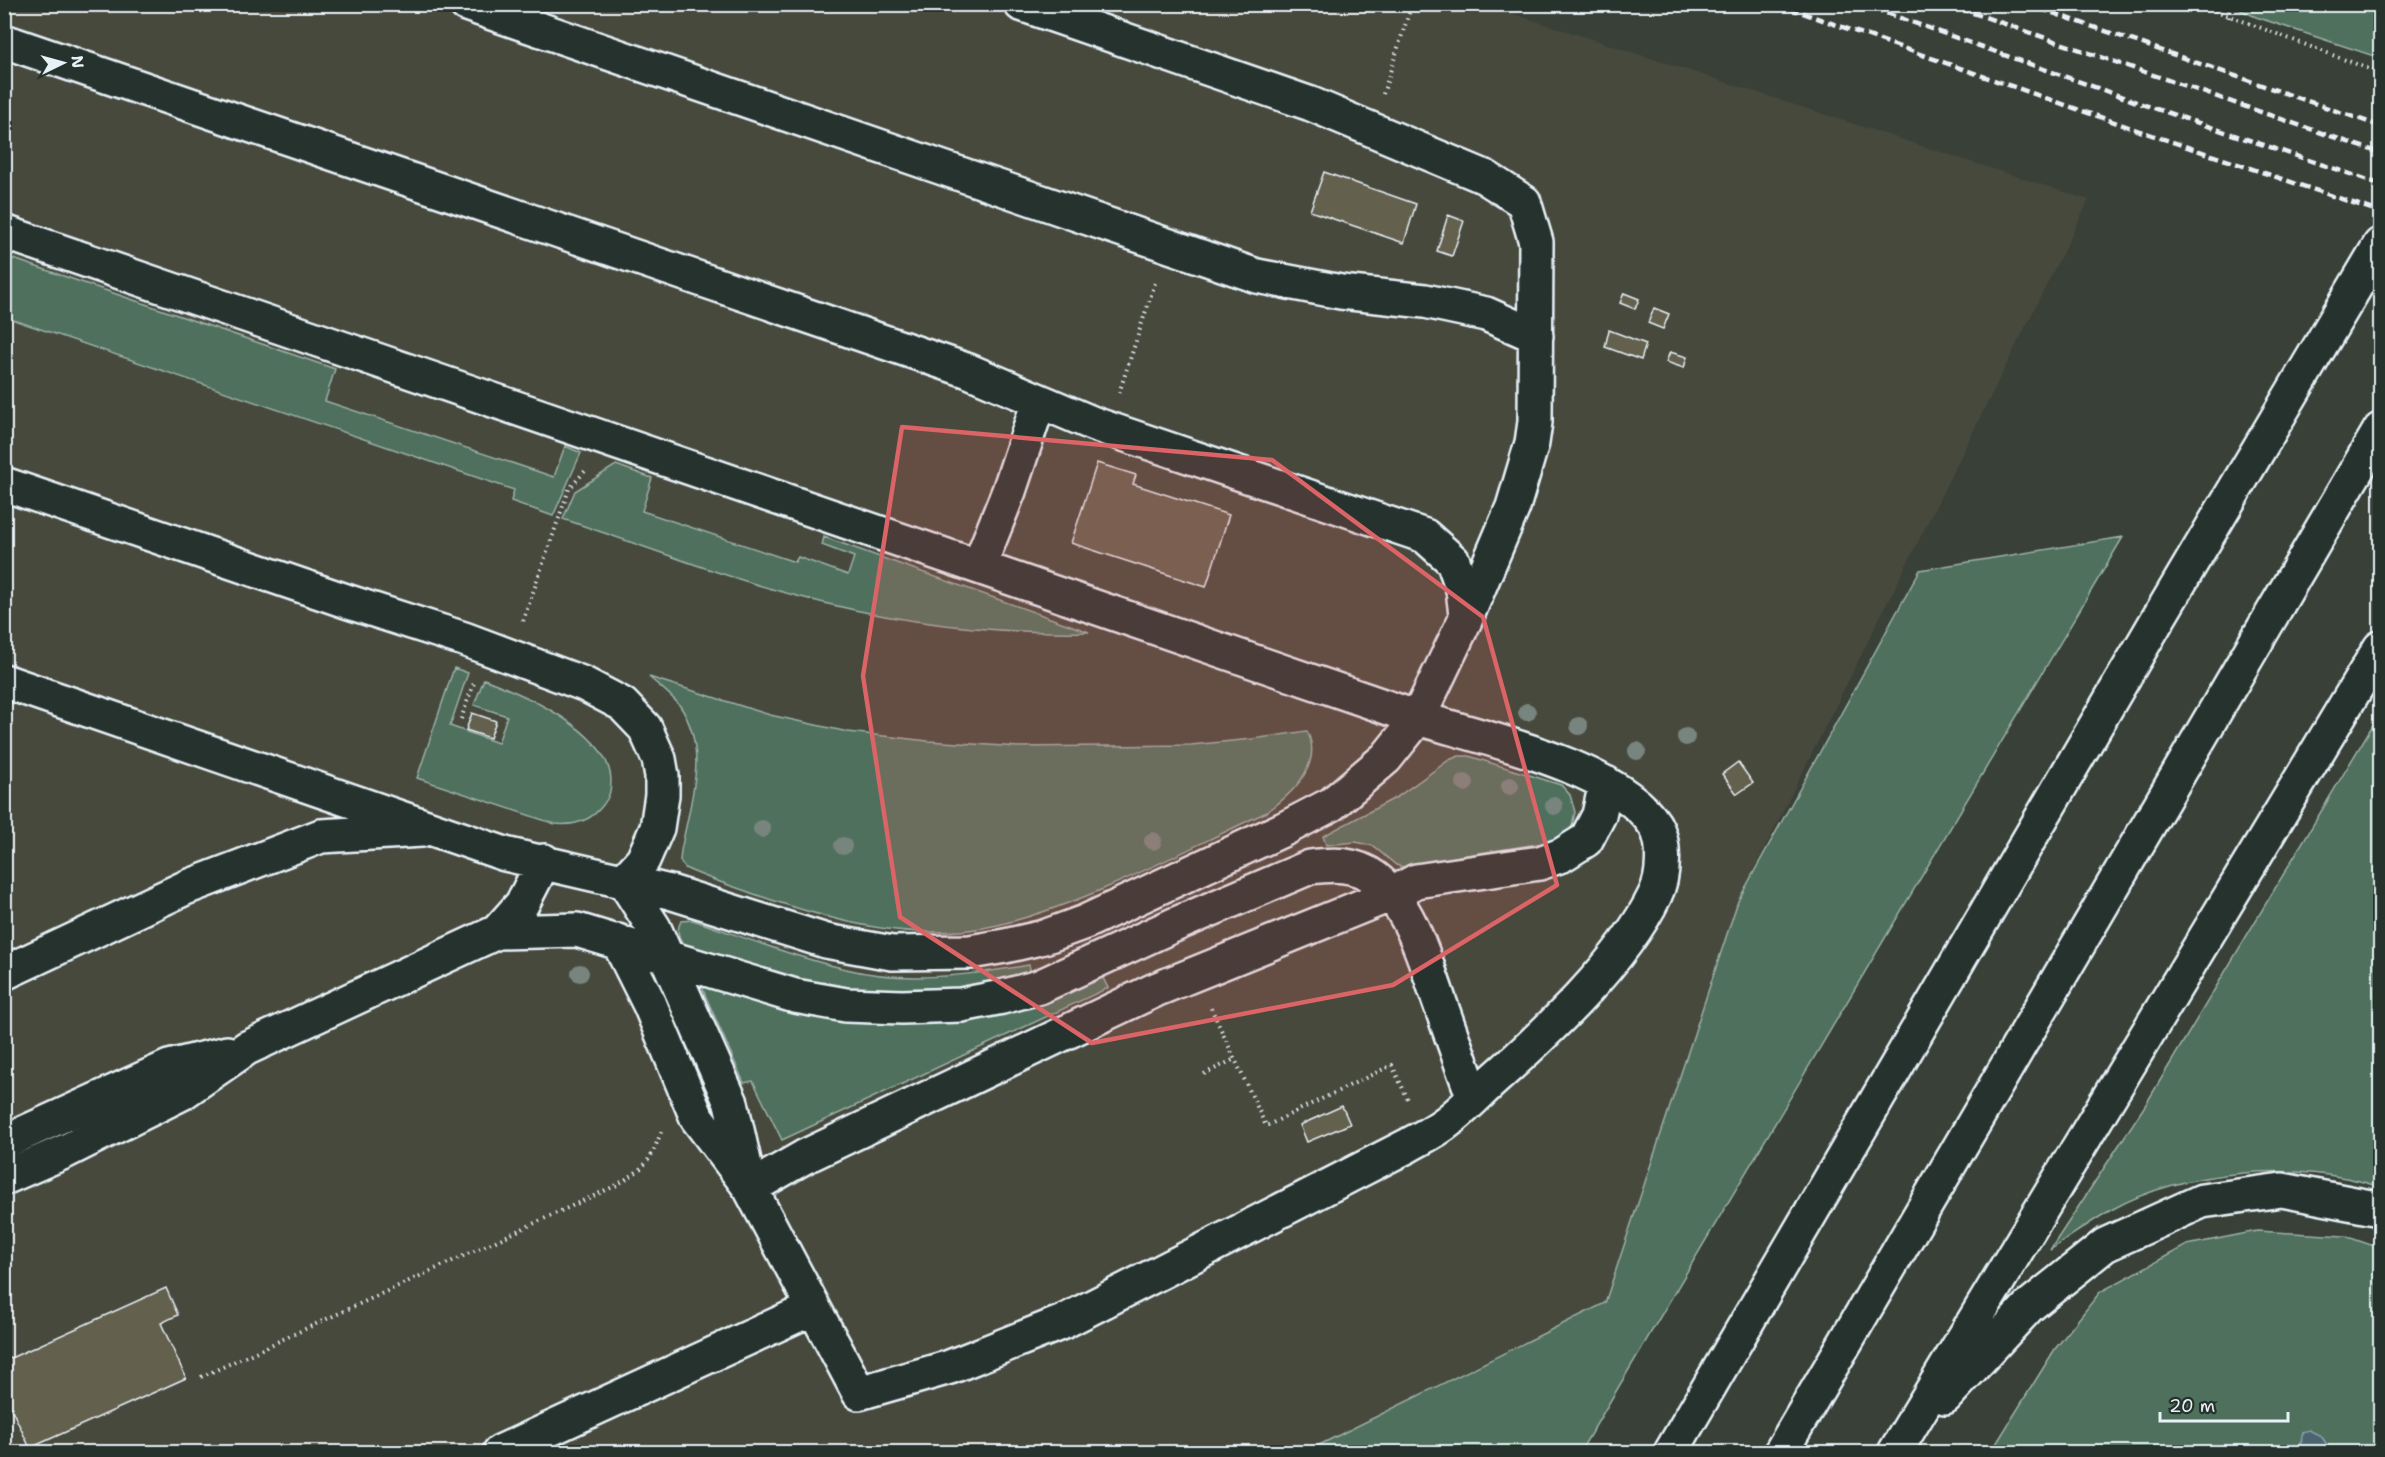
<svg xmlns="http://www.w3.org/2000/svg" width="2385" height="1457" font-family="'Shantell Sans',sans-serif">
<rect width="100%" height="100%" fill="#394037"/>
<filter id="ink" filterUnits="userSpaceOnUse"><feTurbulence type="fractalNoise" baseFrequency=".0167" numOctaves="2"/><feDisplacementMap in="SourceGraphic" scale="12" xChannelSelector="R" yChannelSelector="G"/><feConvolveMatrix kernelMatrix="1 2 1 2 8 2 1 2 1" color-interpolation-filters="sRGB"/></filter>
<g filter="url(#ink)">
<path fill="#464a3e" d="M5 5H1486L2089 200 1738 901 1605 1303 1305 1452H5Z"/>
<path fill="#4f705b" stroke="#9cb0aa" stroke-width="1.5" d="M2230 5H2380V58L2256 17Z
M5 256 335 369 325 401 554 477 565 446 581 453 553 516 511 501 514 490 5 317Z
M616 465 652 478 642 511 795 562 798 557 848 575 854 557 822 545 824 537 1089 632C993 634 893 622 801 597 720 576 642 545 563 519L575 491Z
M2123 537 1580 1452H1305L1605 1303 1738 901 1920 570Z
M454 668 468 673 450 726 498 743 507 716 474 705 484 679C523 694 609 731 611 780 611 789 610 797 603 805 591 821 574 826 555 824L417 778Z
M649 677 770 715 848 732 928 741 1018 747 1191 745 1253 739 1307 731C1324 765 1292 794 1267 812 1180 852 1092 902 998 925 915 944 835 922 757 895 733 886 708 879 685 868L680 861 681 851C690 801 710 752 680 706 672 695 659 686 649 677Z
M2380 713V1187C2302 1160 2184 1169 2111 1210 2090 1222 2070 1237 2050 1250L2146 1104Z
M1459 756H1469L1561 785 1570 795 1575 812 1572 826 1565 835 1550 842 1460 856 1407 868 1396 865 1373 846 1356 842 1326 845 1323 836 1397 797 1449 760Z
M693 920C743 937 794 957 846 969 906 984 970 975 1029 965L1032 976 974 990 902 995 800 984 692 951C681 943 674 934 681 921Z
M1102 976 1108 988 782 1140 753 1081 744 1083 703 990 704 986 710 983 783 1007Z
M2257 1231 2345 1236 2380 1248V1452H2332L2321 1436 2302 1432 2301 1452H1991L2055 1349 2100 1292 2187 1245Z"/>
<path fill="#4b6570" stroke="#8a9da6" stroke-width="1.5" d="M2309 1430 2321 1436 2332 1452H2301L2302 1432Z"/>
<path fill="#64604d" stroke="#e8f1f8" stroke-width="1.5" d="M1324 172 1416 204 1404 243 1310 211Z
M1448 215 1464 221 1452 256 1437 251Z
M1624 293 1639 299 1635 309 1620 303Z
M1654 308 1669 314 1663 329 1648 323Z
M1609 330 1646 344 1641 360 1605 347Z
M1670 352 1687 357 1684 368 1666 362Z
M1097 463 1136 475 1133 484 1229 515 1206 587 1071 543Z
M472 713 496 721 490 738 466 730Z
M1738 762 1753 783 1737 794 1722 774Z
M1342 1106 1350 1124 1307 1142 1300 1125Z
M166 1288 178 1315 161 1323 186 1378 30 1448 4 1393V1361Z"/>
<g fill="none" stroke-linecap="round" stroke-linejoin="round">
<g stroke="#e8f1f8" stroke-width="38">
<path id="minor" d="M466 4 1257 276 1341 292 1425 301 1486 314 1536 336
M4 41 969 371 1094 424 1425 536 1453 561 1463 589 1466 615
M4 232 1418 718C1483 738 1618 767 1655 825 1666 843 1664 877 1655 895 1623 962 1545 1034 1490 1083 1475 1097 1460 1113 1443 1125 1432 1133 1419 1139 1407 1146L1063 1322 950 1367 859 1393 750 1188 697 1118 650 1005 618 941
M4 484 349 602 464 639 584 684 622 704 645 728 659 759 662 776V795L657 828 643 860 624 881
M979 566 1009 491 1039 401
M4 681 505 854 670 892 826 941 892 953 970 952 1005 946 1044 937 1085 922 1284 829 1332 804 1386 758 1418 718 1466 618 1513 507 1532 443 1535 422 1536 242 1524 202 1485 177 1311 104 1021 4
M624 881 654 928 731 1103 748 1179
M497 932 577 930 795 996 846 1005 902 1007 961 1005 1002 997 1039 987 1174 925 1310 867C1333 864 1355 863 1375 878 1410 904 1426 963 1440 1003 1451 1034 1462 1066 1474 1098
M4 973 185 888 321 836 422 830
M4 1142 169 1067 227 1053
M4 1178 66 1151 182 1093 247 1048 497 932 522 904 544 861
M750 1188 804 1157 1155 990 1392 894 1416 881 1540 863 1562 855 1586 840 1599 815 1606 783
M500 1452 813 1308"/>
</g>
<g stroke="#e8f1f8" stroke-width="38">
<path id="highway" d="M1945 1397 2029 1306 2105 1245 2202 1201 2282 1190 2380 1209
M1671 1452 2155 624 2380 245
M1781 1452 2380 430
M1895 1452 2380 648"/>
</g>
<path stroke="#e8f1f8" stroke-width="4" stroke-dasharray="1.5 4.5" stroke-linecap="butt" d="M2198 4 2380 73
M2229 18 2230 4
M1383 94 1412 4
M1119 393 1156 280
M523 621 569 489 585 471
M461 719 474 683
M1211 1008 1266 1126 1392 1065 1409 1102
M1204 1074 1235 1059
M201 1377 615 1186C644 1168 649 1165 661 1132"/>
<use href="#minor" stroke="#26332d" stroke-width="33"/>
<use href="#highway" stroke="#26332d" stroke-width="33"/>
<path stroke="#e8f1f8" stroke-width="4.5" stroke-dasharray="9 4.5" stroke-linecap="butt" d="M1777 4 2137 130 2380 212
M1861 4 2145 105 2380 184
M1947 4 2380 153
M2027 4 2380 126"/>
</g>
<g fill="#78857e">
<circle cx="1527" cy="712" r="9"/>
<circle cx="1579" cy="726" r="9"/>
<circle cx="1686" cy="737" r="9"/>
<circle cx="1637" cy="751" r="9"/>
<circle cx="1465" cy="783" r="9"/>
<circle cx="1510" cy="786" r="9"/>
<circle cx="1554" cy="806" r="9"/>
<circle cx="762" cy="829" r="9"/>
<circle cx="1153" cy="841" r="9"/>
<circle cx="843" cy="846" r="9"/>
<circle cx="580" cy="973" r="9"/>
</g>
</g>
<path fill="#db6466" fill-opacity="0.2" stroke="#db6466" stroke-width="4.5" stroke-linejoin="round" d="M902 427 1272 460 1483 617 1557 885 1393 985 1092 1043 900 917 863 676Z"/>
<rect width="2385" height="1457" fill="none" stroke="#26332d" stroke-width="24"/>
<rect x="12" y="12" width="2361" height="1433" fill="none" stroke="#e8f1f8" stroke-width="2" filter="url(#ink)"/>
<g transform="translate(63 63) rotate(85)" stroke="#26332d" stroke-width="4.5" paint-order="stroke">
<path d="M0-4.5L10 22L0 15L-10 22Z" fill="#e8f1f8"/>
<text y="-9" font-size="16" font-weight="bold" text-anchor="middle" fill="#e8f1f8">N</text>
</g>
<path d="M2160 1412v9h128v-9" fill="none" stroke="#e8f1f8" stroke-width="3"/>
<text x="2169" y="1412" font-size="18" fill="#e8f1f8" stroke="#26332d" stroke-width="4.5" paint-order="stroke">20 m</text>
</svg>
